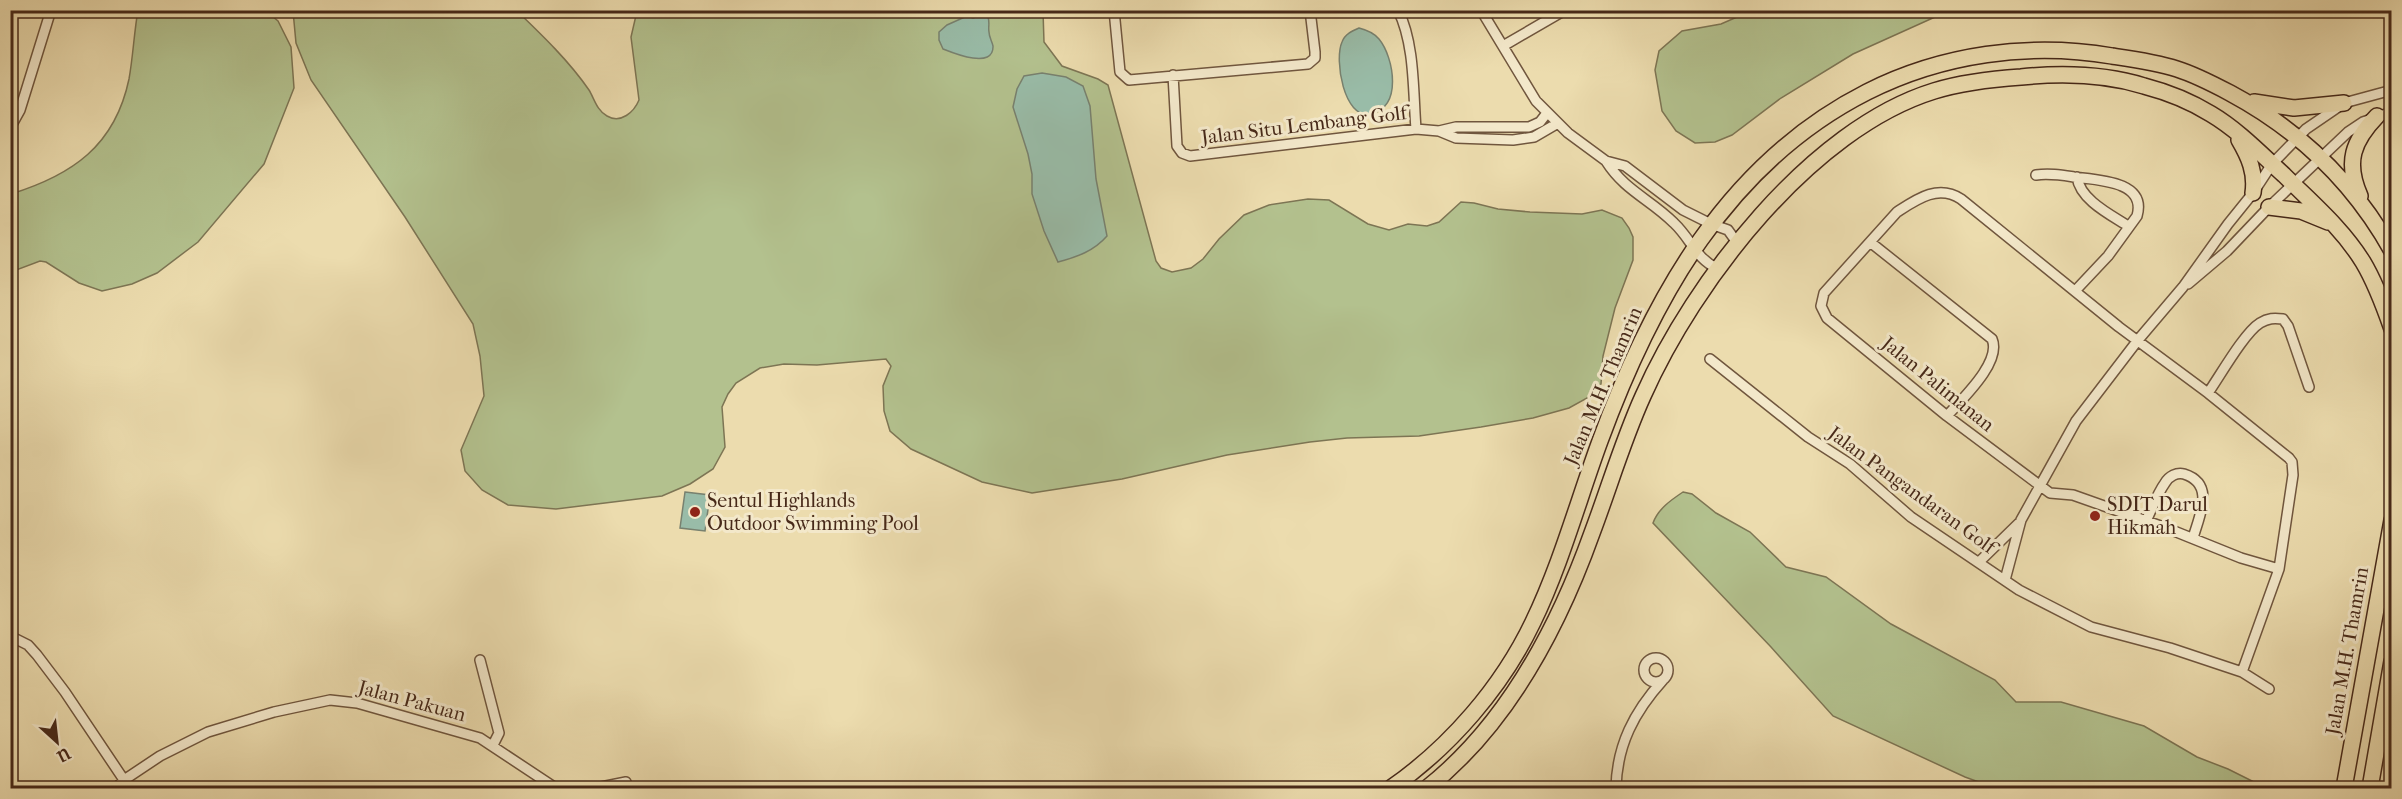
<svg xmlns="http://www.w3.org/2000/svg" width="2402" height="799" font-family="'IM FELL French Canon',serif">
<rect width="100%" height="100%" fill="#ecdcae"/>
<filter id="stains"><feTurbulence type="fractalNoise" baseFrequency=".00333" numOctaves="4"/><feColorMatrix values="0 0 0 0 .2 0 0 0 0 .09 0 0 0 0 .02 0 0 0 .5 -.17"/></filter>
<radialGradient id="worn" r=".72"><stop offset=".6" stop-color="#630" stop-opacity="0"/><stop offset="1" stop-color="#630" stop-opacity=".3"/></radialGradient>
<path fill="#b3c18e" stroke="#7d7554" stroke-width="1.5" d="M138 10 266 11 278 21 291 47 294 88 264 164 198 242 157 273 132 284 102 291 79 283 46 262 40 261 11 272V194C72 175 115 146 129 79 133 57 134 33 138 10Z
M293 11H517C542 35 569 61 589 90 594 98 597 111 607 116 621 124 634 112 639 100L631 37 637 11H1043L1044 42 1062 66 1098 79 1108 85 1156 261 1161 268 1172 272 1191 268 1203 259 1219 239 1244 215 1269 205 1308 199 1329 200 1368 224 1389 230 1408 224 1427 226 1439 222 1461 202 1474 203 1498 209 1530 212 1582 214 1602 210 1622 218 1629 228 1633 237V260L1615 308 1603 356 1601 384 1589 397 1569 408 1533 418 1481 427 1419 436 1347 438 1310 442 1227 455 1122 479 1032 493 982 482 911 449 890 431 884 411 883 386 891 366 886 359 817 365 784 364 760 368 736 383 728 394 722 407 725 447 713 469 690 484 662 496 556 509 508 505 482 490 465 471 461 450 484 396 480 356 473 324 405 217 311 80 296 43Z
M1751 11V10L1957 11 1935 17 1853 54 1781 98 1732 135 1715 142 1695 143 1676 131 1662 111 1655 70 1659 51 1682 31 1721 24Z
M1683 492 1692 494 1716 513 1750 532 1786 567 1826 577 1891 624 1995 680 2016 702H2061L2144 726 2197 757 2228 769 2266 788H1995L1965 777 1833 716 1771 647 1653 523C1658 509 1671 500 1683 492Z"/>
<path fill="#99bca8" stroke="#78816f" stroke-width="1.5" d="M981 15 988 17C990 23 988 27 989 32 989 37 992 41 993 46 994 70 953 53 943 49L939 40V32L947 25 967 16 973 18Z
M1359 28C1367 30 1374 33 1379 39 1394 57 1403 109 1370 114 1344 119 1334 60 1342 42 1345 34 1352 31 1359 28Z
M1042 73 1066 77 1083 86 1090 106 1096 179 1107 236C1094 251 1077 257 1058 262L1044 231 1032 194V174L1028 154 1013 107 1017 89 1024 76Z
M685 492 710 495 705 531 680 528Z"/>
<g fill="none" stroke-linecap="round" stroke-linejoin="round">
<g stroke="#70563e" stroke-width="12">
<path id="minor" d="M1114 10 1120 72 1129 80 1308 64 1315 58V52L1310 10
M1398 10C1415 44 1413 92 1416 129
M1481 10 1536 101 1568 133 1606 161 1625 166 1683 210 1711 224 1728 230 1738 244
M1503 46 1565 10
M1173 75 1177 146 1182 153 1190 156 1416 129 1439 131 1456 127H1529L1540 122 1547 113
M10 128 20 110 51 10
M1439 131 1456 138 1513 140 1534 137 1558 123
M1606 161C1625 191 1650 199 1674 223 1692 240 1695 258 1718 269
M2036 175C2049 173 2061 175 2074 177 2098 180 2147 181 2137 216L2108 256 2075 291
M2077 177C2080 200 2111 215 2128 226
M1870 242 1992 339C2002 362 1962 399 1947 416
M2188 284 2227 251 2269 207 2348 132 2363 122 2392 112
M1710 359 1808 437 1850 464 1911 517 2019 590 2091 627 2170 648 2242 672 2269 689
M2208 393C2220 376 2244 333 2260 323 2268 318 2274 318 2283 319L2288 326 2309 387
M2146 521C2152 509 2157 494 2165 483 2169 476 2177 472 2184 474 2216 484 2199 516 2193 538
M1979 562 2020 522
M2005 580 2021 520 2076 421 2138 340 2183 287 2228 224 2253 193 2272 164 2306 129 2344 103 2392 90
M10 636 28 645 37 655 65 692 124 780
M1644 670a12 12 0 1 1 24 0a12 12 0 1 1-24 0Z
M480 660 499 733 493 745
M2242 672 2279 569 2293 475 2292 462 2289 458 2208 393 2119 327 1961 199C1938 184 1917 199 1897 212L1824 293 1821 306 1827 318 1947 416 2050 493 2073 495 2169 529 2241 558 2279 569
M116 788 124 780 160 756 208 732 274 712 330 700 357 703 480 738 554 787 561 788
M596 788 626 782 627 788
M1616 788C1617 745 1634 712 1663 680"/>
</g>
<g stroke="#472919" stroke-width="18">
<path id="primary" d="M2254 102 2294 108 2344 103
M2239 140C2249 157 2256 173 2253 193
M2360 196C2345 162 2353 141 2377 116
M2269 207 2301 211 2328 222
M1391 788C1450 747 1502 687 1533 622 1561 564 1578 501 1600 441 1652 299 1727 163 1867 92 1942 54 2029 42 2112 56 2133 59 2156 62 2177 69 2196 75 2213 84 2230 93 2299 130 2354 183 2392 251
M1427 788C1508 724 1558 628 1592 533 1609 488 1623 440 1643 396 1694 281 1811 129 1934 91 1963 82 1991 79 2021 77 2061 73 2105 74 2144 86 2167 92 2190 101 2211 114 2238 130 2261 154 2284 175 2312 203 2342 228 2363 262 2375 282 2384 306 2392 329
M2344 788 2392 520
M2370 788 2392 661"/>
</g>
<use href="#minor" stroke="#f3e8ca" stroke-width="9"/>
<use href="#primary" stroke="#ecdcae" stroke-width="15"/>
</g>
<g fill="#8f2418" stroke="#f3e8ca" stroke-width="2">
<circle cx="695" cy="512" r="6"/>
<circle cx="2095" cy="516" r="6"/>
</g>
<g text-anchor="middle" dominant-baseline="central" stroke-width="6" stroke-linejoin="round" paint-order="stroke">
<g font-size="20" fill="#472919" stroke="#f3e8ca">
<text transform="translate(1304 125) rotate(-7)">Jalan Situ Lembang Golf</text>
<text transform="translate(1938 384) rotate(39)">Jalan Palimanan</text>
<text transform="translate(1603 386) rotate(-67)">Jalan M.H. Thamrin</text>
<text transform="translate(1912 490) rotate(36)">Jalan Pangandaran Golf</text>
<text transform="translate(2347 651) rotate(-80)">Jalan M.H. Thamrin</text>
<text transform="translate(412 701) rotate(15)">Jalan Pakuan</text>
</g>
<g font-size="20" fill="#472919" stroke="#f3e8ca" text-anchor="start">
<text x="707" y="500">Sentul Highlands<tspan x="707" dy="23">Outdoor Swimming Pool</tspan></text>
<text x="2107" y="504">SDIT Darul<tspan x="2107" dy="23">Hikmah</tspan></text>
</g>
</g>
<rect width="2402" height="799" fill="none" stroke="#ecdcae" stroke-width="36"/>
<rect x="12" y="12" width="2378" height="775" fill="none" stroke="#472919" stroke-width="3"/>
<rect x="18" y="18" width="2366" height="763" fill="none" stroke="#472919" stroke-width="1.5"/>
<g transform="translate(57 742) rotate(153)" stroke="#f3e8ca" stroke-width="4.5" paint-order="stroke">
<path d="M0-4.5L10 22L0 15L-10 22Z" fill="#472919"/>
<text y="-9" font-size="16" font-weight="bold" text-anchor="middle" fill="#472919">U</text>
</g>
<rect width="100%" height="100%" filter="url(#stains)"/>
<rect width="100%" height="100%" fill="url(#worn)"/>
</svg>
